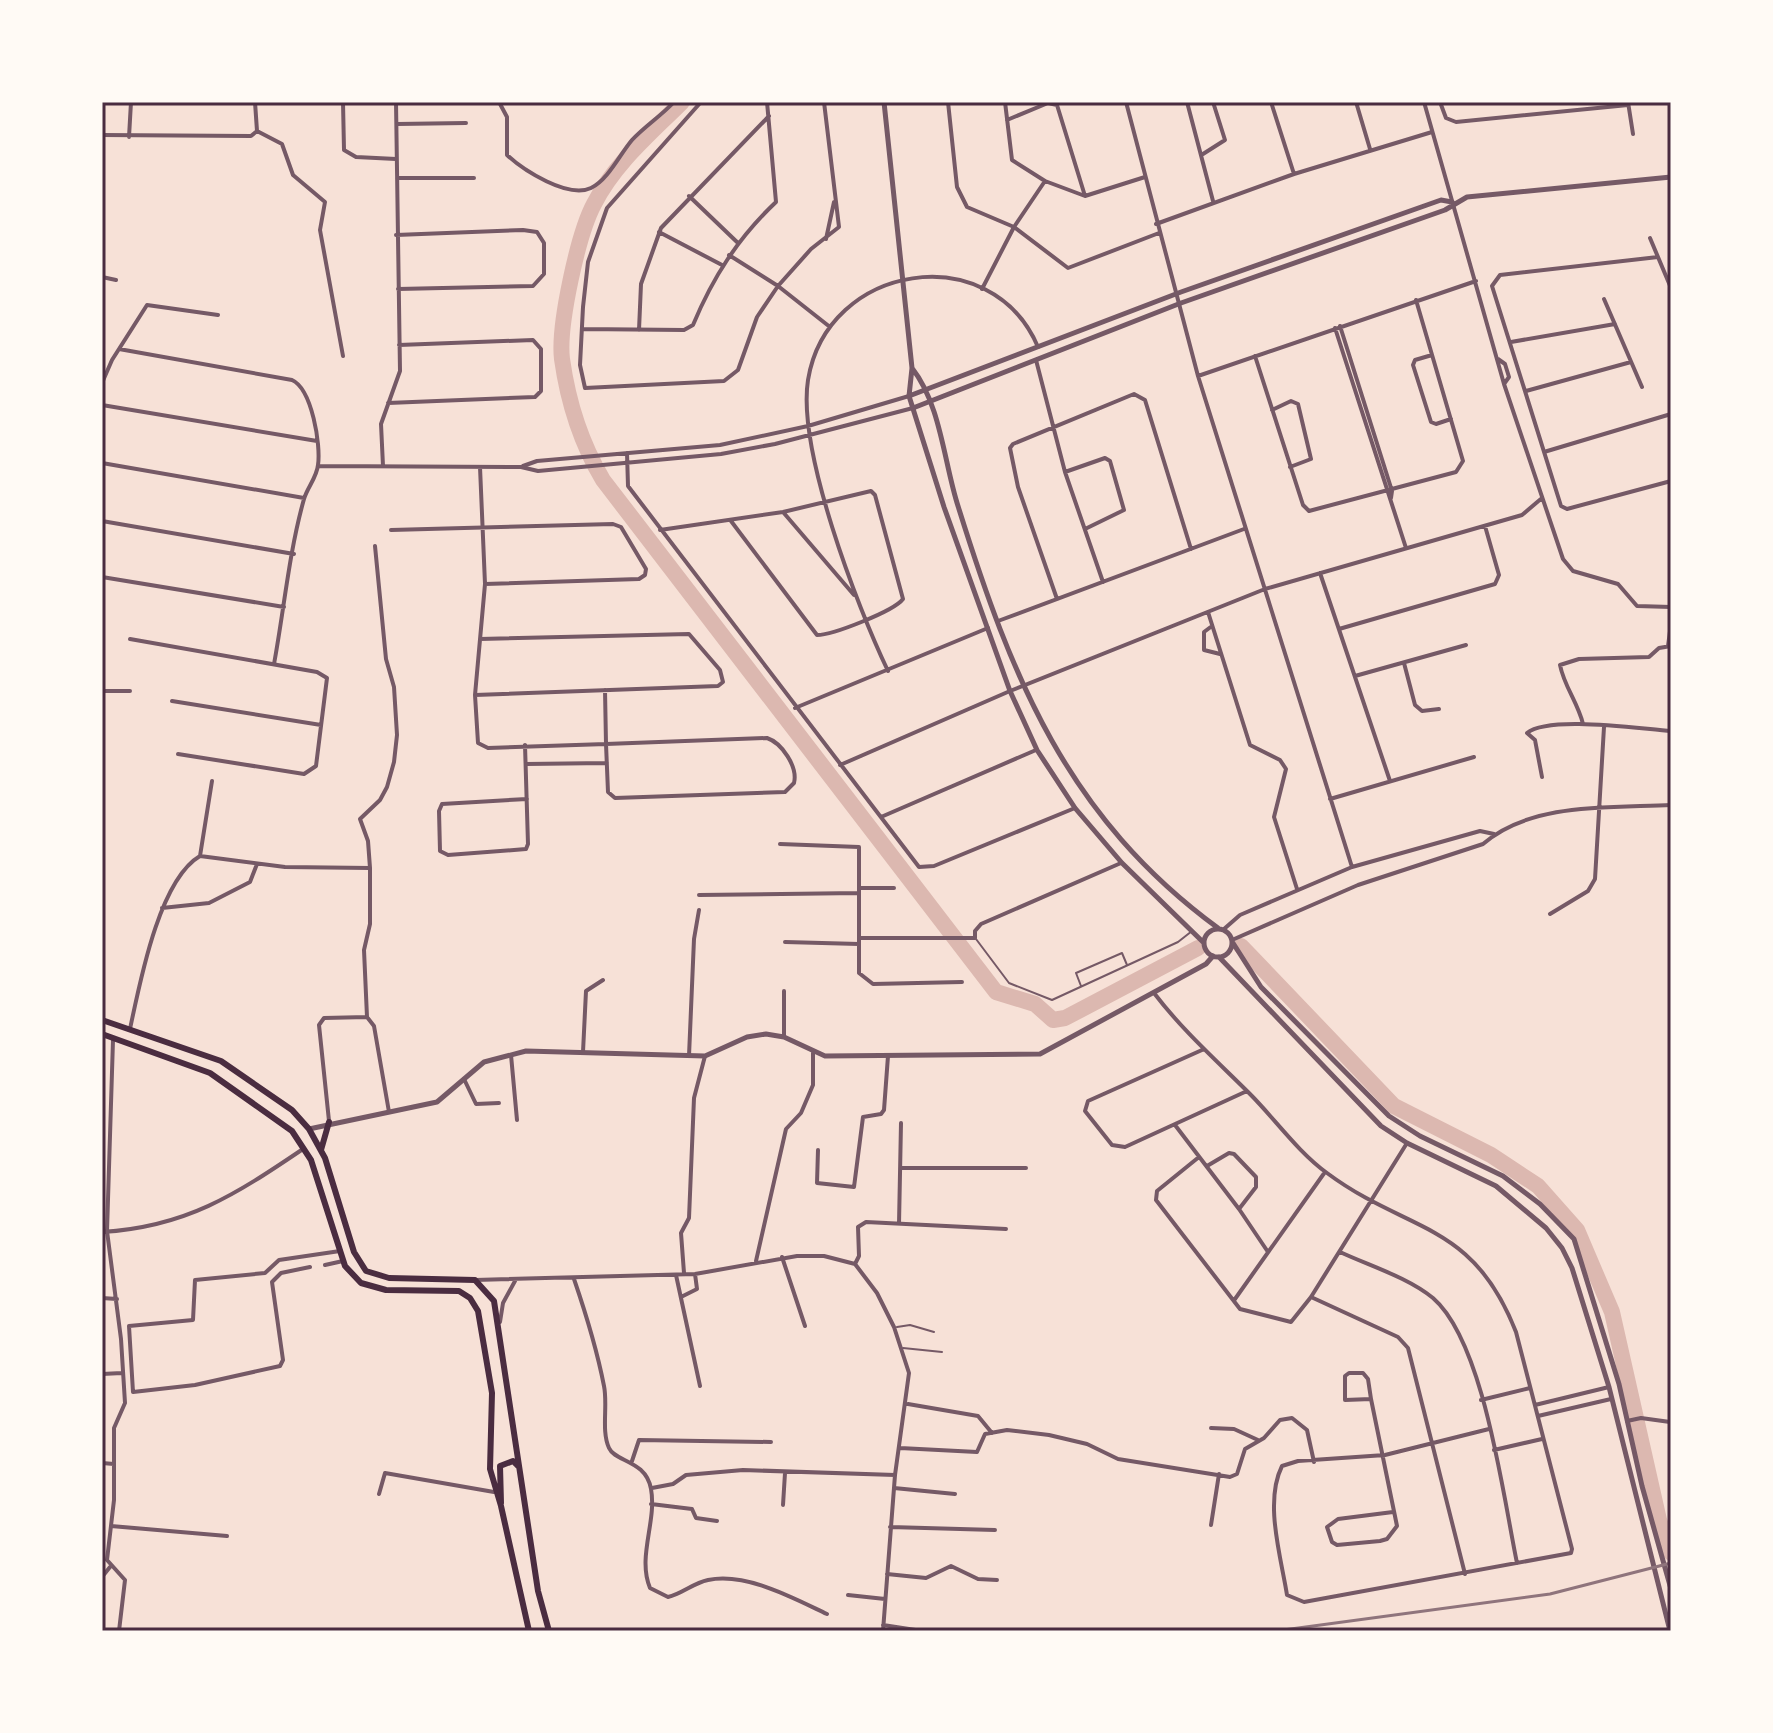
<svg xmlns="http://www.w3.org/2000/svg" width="1773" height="1733" font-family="Manrope,sans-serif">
<rect width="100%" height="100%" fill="#f7e1d7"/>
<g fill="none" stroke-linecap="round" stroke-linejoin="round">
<path stroke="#dcb8b0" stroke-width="16" d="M682 102C650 134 615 163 594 204 578 234 558 326 562 359 568 402 581 443 603 480L996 992 1035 1004 1053 1020 1065 1018 1198 948
M1241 946 1394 1106 1491 1155 1538 1186 1577 1230 1612 1312 1659 1520 1671 1553"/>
<path stroke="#755966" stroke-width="2" d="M976 939 1009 983 1052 1000 1178 942 1192 931
M1081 986 1076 973 1122 953 1127 965
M897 1327 910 1325 934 1332
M903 1348 942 1352"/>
<path stroke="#755966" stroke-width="4" d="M343 102 344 150 356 157 396 159
M499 102 507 117V155C523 170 568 199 591 188 608 180 620 154 632 140 645 126 661 116 674 102
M701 102 607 208 588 262 583 307 580 365 585 388 724 381 738 370 757 317 778 286 811 249 839 227 824 102
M948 102 957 187 967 207 1014 227 1068 268 1159 233
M1005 102 1012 160 1045 181 1085 196 1145 177
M1126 102 1198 376 1352 867
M1187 102 1213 201
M1271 102 1294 174
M1340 102H1346
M1356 102 1370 149
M1424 102 1504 384 1563 559 1573 571 1618 584 1637 606 1671 607
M1440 102 1446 118 1456 122 1628 105
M1628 102 1633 134
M1007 120 1048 103 1057 105 1085 196
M397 124 466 123
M257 131 282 144 293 175 325 202 320 230 343 356
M102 135 251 136 257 131 255 102
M129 137 131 102
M1203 154 1225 140 1213 102
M397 178H474
M689 196 738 243
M1156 224 1294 174 1432 132
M659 232 722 265
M396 235 523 230 537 232 544 243V274L533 286 398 289
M1650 238 1671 288
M826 239 834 202
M729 255 778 286 830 327
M1658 257 1500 275 1492 286 1561 506 1567 509 1671 481
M102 277 116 280
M982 289 1014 227 1045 181
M1604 299 1642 387
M1340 326 1392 491 1391 498
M1335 328 1406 548
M582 329 684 330 693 325C713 277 738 238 776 202L767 102
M639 330 641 284 661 228 769 116
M1511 342 1615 324
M119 349 292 380C312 389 321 445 318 465 317 477 307 488 304 499 289 552 284 610 274 664
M1432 355 1415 360 1413 365 1431 422 1436 424 1451 419
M1255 356 1303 505 1309 511 1456 472 1463 461 1416 300
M1498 359 1505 364 1509 377 1504 384
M1036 360 1065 472 1103 582
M1198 376 1476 281
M102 383 112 360 147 305 218 315
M1526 391 1631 362
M388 403 535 397 541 391V349L533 340 399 345
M102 405 317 441
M1272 410 1291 401 1298 404 1311 459 1290 467
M1544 452 1671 414
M627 453 628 486 919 867 934 866 1075 808
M102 463 304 498
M318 466 521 467 538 471 721 454 775 444 913 408
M383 466 381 424 400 371 396 102
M523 466 537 461 720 445 808 426 909 396
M480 467 485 584 475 695 478 743 488 748 606 744 605 690
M1065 472 1105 458 1110 461 1124 510 1085 529
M783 512 854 595
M102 521 294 554
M391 530 613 524 621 527 646 569 645 575 639 579 485 584
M660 530 783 512 871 491 875 495 903 599C894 611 833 635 817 635L731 521
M1320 573 1390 781
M102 577 284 607
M1057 599 1018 487 1010 448 1013 444 1134 394 1145 400 1191 549
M1208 612 1250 745 1280 760 1286 769 1274 817 1297 889
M998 621 1244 529
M1212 626 1204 632V650L1220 654
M1339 629 1495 584 1499 575 1485 526
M130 639 317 672 327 678 316 766 304 774 178 754
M1668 646 1671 624
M1404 663 1415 705 1422 711 1439 709
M888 671C857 606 797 450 808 380 827 263 991 237 1038 347
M1355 676 1466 645
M102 691H130
M475 695 718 686 723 682 720 670 689 634 480 639
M172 701 321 725
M795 708 988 628
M1583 724C1578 703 1564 686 1560 665L1579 659 1649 657 1659 648 1671 646
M767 738C782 743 798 767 794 783L785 792 615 798 608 792 606 744Z
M525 745 528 844 526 849 448 855 440 851 439 811 442 804 527 799
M526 764 607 763
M840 765 1010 691 1265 589 1522 515 1542 498
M1542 777 1535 740 1527 733C1549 715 1640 729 1671 731
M1330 799 1474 757
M881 817 1036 750
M780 844 859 847V973L873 984 962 982
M200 856 212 781
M860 888H894
M699 895 859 893
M162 908 209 903 250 882 257 864
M1550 914 1588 891 1595 879 1604 727
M1224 929 1240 915 1352 867 1480 831 1494 834
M859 938H975V931L981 924 1121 863
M1232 940 1358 885 1483 844C1531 802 1611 808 1671 805
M785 942 859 944
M1154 993C1183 1031 1217 1061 1250 1094 1275 1119 1298 1152 1327 1173 1409 1234 1472 1220 1516 1332L1572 1549 1571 1553 1304 1602 1287 1595C1281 1557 1264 1502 1282 1466L1298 1461 1385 1455 1489 1429
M367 1017 374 1026 389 1112
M130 1029C140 982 159 880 200 856L285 867 370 868
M784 1037V991
M113 1040 107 1231 121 1339 125 1403 114 1428V1500L107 1560 125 1580 119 1631
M1202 1050 1088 1101 1085 1111 1112 1145 1125 1147 1247 1091
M583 1052 586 991 603 980
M511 1055 517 1120
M689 1056 694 939 699 910
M464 1079 476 1104 499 1103
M329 1121 319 1025 324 1018 367 1017 364 950 370 924V868L368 841 360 819 380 800 387 787 394 762 397 735 394 687 386 659 375 546
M1175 1125 1239 1209 1268 1252
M818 1150 817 1183 854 1187 863 1117 881 1114 884 1110 888 1056
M1199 1157 1157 1191 1156 1200 1240 1309 1291 1322 1311 1297 1407 1143
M1207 1166 1229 1153 1234 1154 1256 1177V1187L1239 1209
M901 1168H1026
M899 1224 901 1123
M102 1232C186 1227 235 1195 303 1149
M1340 1252C1370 1266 1407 1277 1433 1298 1484 1342 1503 1496 1517 1563
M782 1257 805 1326
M756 1261 786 1129 801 1113 813 1085V1053
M855 1264 859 1256 858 1227 866 1222 1006 1229
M325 1265 343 1261
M310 1267 281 1273 272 1282 283 1360 280 1366 195 1385 133 1392 129 1326 193 1320 195 1280 265 1273 279 1260 340 1251
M684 1273 681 1233 689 1218 694 1098 705 1056
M676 1275 700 1386
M574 1279C586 1314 597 1350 604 1386 608 1405 601 1431 609 1448 615 1462 646 1460 651 1489 657 1521 637 1557 650 1588L668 1597C682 1594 693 1583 708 1580 746 1572 793 1598 827 1614
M475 1280 695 1274 797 1256H824L855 1264 877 1293 894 1327 909 1373 895 1475 883 1631
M681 1297 697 1289 695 1274
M1311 1297 1398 1337 1408 1348 1465 1574
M102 1298 117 1299
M1235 1299 1325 1172
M500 1322 503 1303 515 1281
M102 1374 122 1373
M1371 1399 1368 1379 1363 1373H1349L1345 1376V1400L1371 1399 1397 1526 1387 1539 1380 1541 1337 1545 1332 1542 1327 1527 1338 1519 1393 1512
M1481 1400 1530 1388
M908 1404 978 1416 992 1433
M1535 1405 1609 1387
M1538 1416 1611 1399
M1627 1421 1641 1418 1670 1422
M1211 1428 1234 1429 1258 1440
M900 1448 977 1452 985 1434 1007 1430 1049 1435 1087 1444 1118 1459 1230 1477 1237 1474 1245 1449 1264 1438 1280 1420 1292 1418 1307 1430 1314 1462
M1494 1450 1542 1439
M632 1461 639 1440 771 1442
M102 1463 114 1464
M652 1488 673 1484 686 1475 743 1470 895 1475
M894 1488 955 1494
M379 1494 385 1473 494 1492
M651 1504 692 1509 696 1518 717 1521
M783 1505 785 1473
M1211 1525 1219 1474
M111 1526 227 1536
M890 1527 995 1530
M887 1574 926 1578 951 1566 978 1579 997 1580
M102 1577 110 1567
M848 1595 885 1599
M883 1625 922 1631"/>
<path stroke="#755966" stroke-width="5" d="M884 102 912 368 909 396 944 507 1010 691 1037 750 1075 808 1122 863 1204 943
M912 368C941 405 944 463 958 506 1012 679 1067 817 1218 928
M909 396 1181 292 1441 200 1452 202
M913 408 1181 303 1445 210 1467 197 1671 177
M1204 943a14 14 0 1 1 28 0a14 14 0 1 1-28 0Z
M1233 943 1261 987 1389 1116 1420 1136 1503 1176 1540 1204 1574 1239 1619 1384 1642 1486 1671 1589
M1219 957 1381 1126 1407 1143 1496 1186 1546 1228 1562 1248 1572 1268 1609 1387 1670 1631
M309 1129 437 1102 484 1062 526 1051 705 1056 747 1037 766 1034 784 1037 825 1056 1040 1054 1206 964 1213 956"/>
<path stroke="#4a2c40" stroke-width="6" d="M102 1020 221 1061 292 1110 309 1129 325 1158 354 1252 366 1271 389 1278 475 1280 494 1301 538 1591 549 1631
M102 1034 210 1073 292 1131 311 1160 345 1266 361 1283 386 1290 459 1291 470 1298 478 1311 492 1393 490 1469 501 1506 529 1631
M321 1150 329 1122
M501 1503 500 1466 513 1461 519 1467"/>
<path stroke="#8f747c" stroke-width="3" d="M1276 1631 1550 1594 1671 1563"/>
</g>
<rect width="1773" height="1733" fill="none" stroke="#fffaf5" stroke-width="208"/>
<rect x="104" y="104" width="1565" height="1525" fill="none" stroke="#4a2c40" stroke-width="3"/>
</svg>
